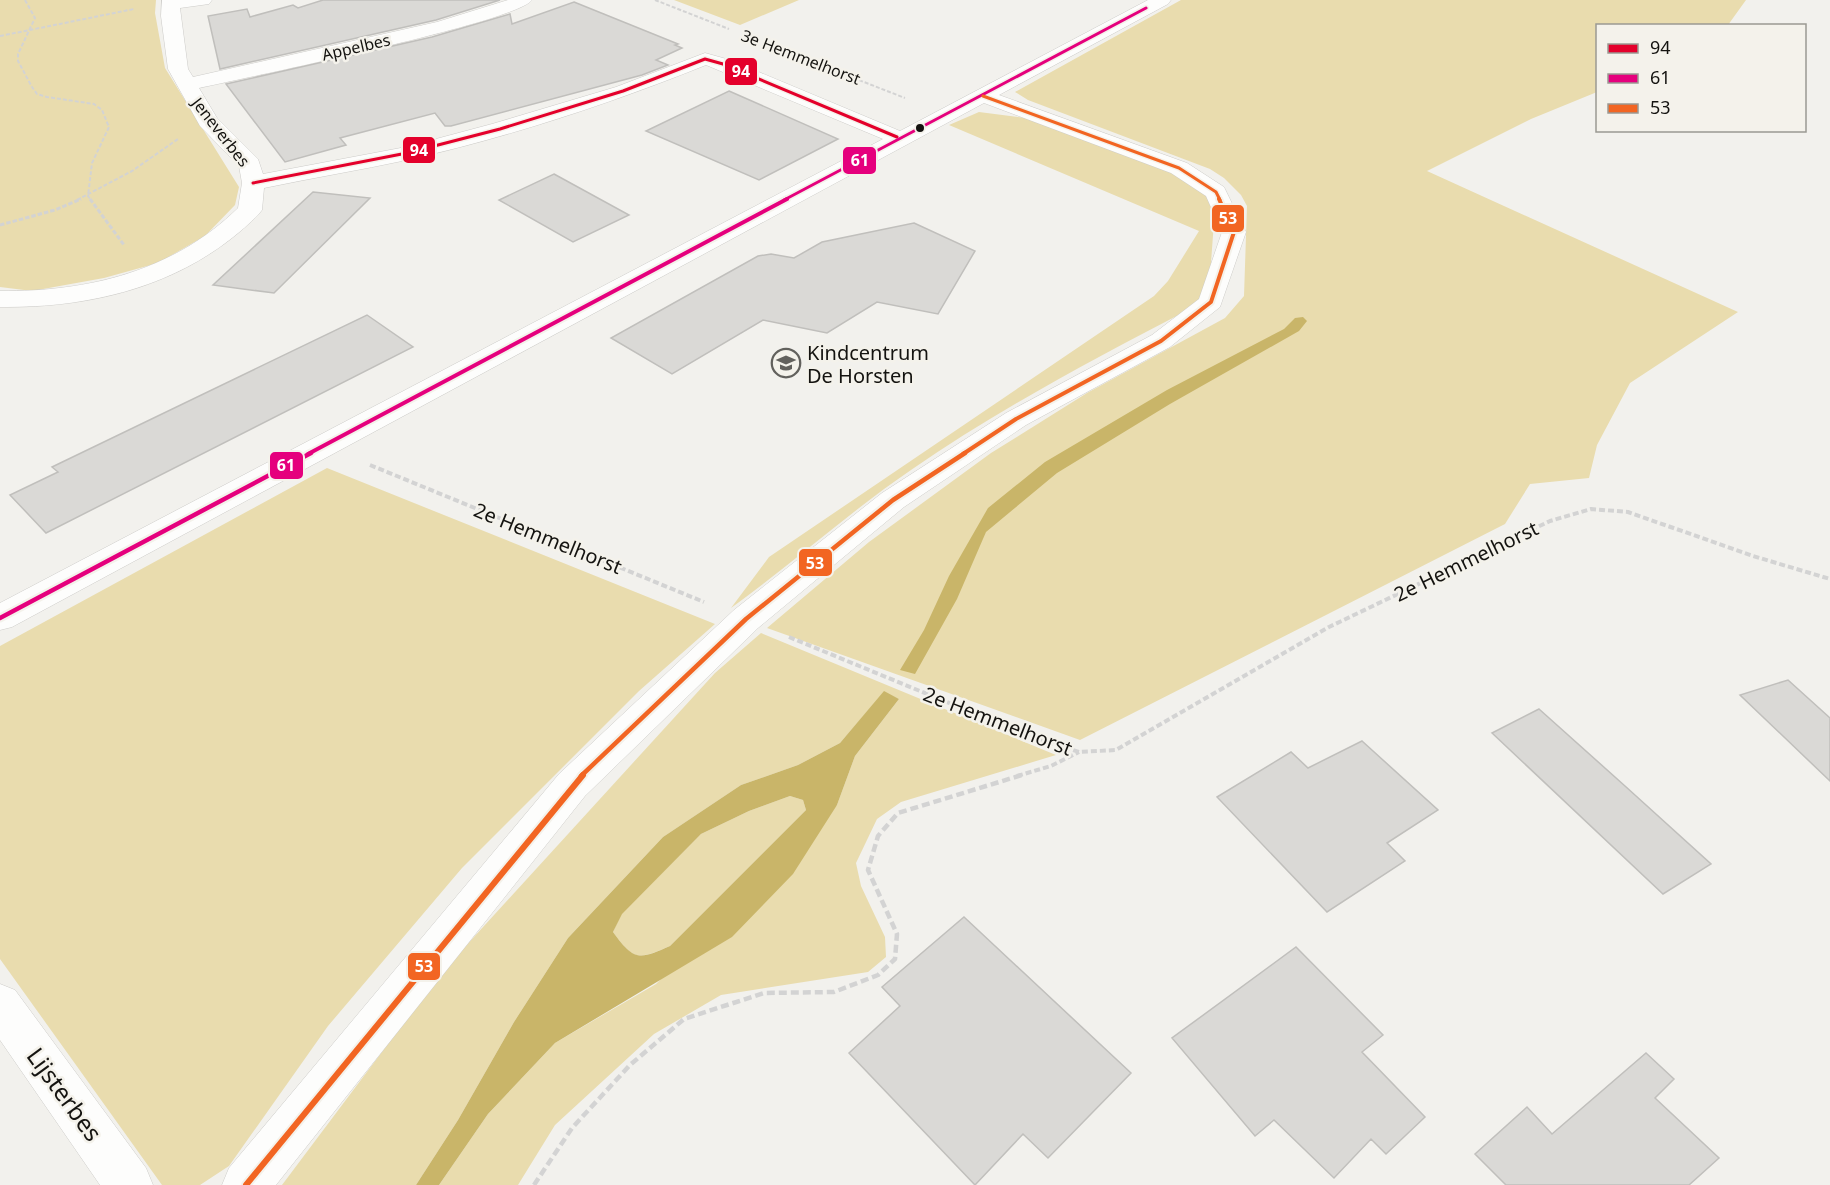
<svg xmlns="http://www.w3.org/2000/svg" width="1830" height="1185" font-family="'Noto Sans',sans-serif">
<rect width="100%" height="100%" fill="#f2f1ed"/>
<path fill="#e9dcae" d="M0 0H156L155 13 165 68 239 187 235 205 205 236 158 263 104 278 32 291 0 287Z
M674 0H799L740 25Z
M1181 0H1746L1728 25 1598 26 1597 92 1531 119 1427 171 1738 312 1630 383 1597 445 1589 478 1530 484 1505 524 1080 740 767 628 869 542 991 453 1087 393 1225 318 1244 296 1247 206 1241 195 1224 178 1210 169 1028 100 1015 92Z
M979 112 1040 120 1180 174 1204 189 1215 208 1209 290 1190 309C1094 359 999 409 911 470 848 513 792 564 731 608L769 557 1154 296 1168 281 1199 231 949 125Z
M327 468 715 624 639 691 462 868 328 1026 229 1166 200 1185H162L0 959V646Z
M761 633 1056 755 901 802 877 819 856 863 861 886 885 937 886 957 868 972 721 995 654 1034 555 1125 518 1185H439L488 1114 555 1043 656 984 837 805 855 756 899 699 884 692 840 743 798 765 741 785 663 837 568 938 514 1022 458 1120 416 1185H282L442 972 715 673Z
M790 796 803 800 806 810 670 946C638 960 634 961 613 932L621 914 701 834 749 811Z"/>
<path fill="#c9b569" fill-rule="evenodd" d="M1303 317 1307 321 1299 331 1170 404 1057 473 986 532 957 599 915 674 900 670 924 630 949 576 988 508 1045 462 1167 390 1284 329 1295 318Z
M884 691 899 699 855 756 837 805 793 874 732 937 555 1043 488 1114 439 1185H416L458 1120 514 1022 568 938 663 837 741 785 798 765 840 743ZM790 796 803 800 806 810 670 946C639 960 634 961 613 932L622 914 701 834 749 811Z"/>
<path fill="#dad9d6" stroke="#c0bfbc" stroke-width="1.5" d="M323 0H500L436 20 220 69 208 16 247 9 250 17 293 5 298 8Z
M574 2 678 44 675 45 682 48 656 60 668 65 642 75 451 126H445L435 113 340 138 346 145 285 162 226 84 432 37 510 14 512 24Z
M729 91 838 139 759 180 646 131Z
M554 174 629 215 573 242 499 200Z
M313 192 370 198 274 293 213 285Z
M914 223 975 251 938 314 877 302 827 333 763 320 672 374 611 338 758 256 771 254 794 258 822 242Z
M367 315 413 347 46 533 10 495 58 472 52 467Z
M1788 680 1830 718V781L1740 695Z
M1539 709 1625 786 1711 864 1663 894 1492 733Z
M1362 741 1438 810 1387 843 1405 861 1327 912 1217 797 1291 752 1308 768Z
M964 917 1131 1073 1048 1158 1023 1134 975 1185 849 1053 900 1006 882 987Z
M1296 947 1383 1035 1362 1052 1425 1117 1386 1154 1371 1139 1334 1178 1274 1120 1255 1136 1172 1038Z
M1646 1053 1674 1079 1655 1098 1719 1158 1689 1185H1506L1475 1154 1527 1107 1552 1134Z"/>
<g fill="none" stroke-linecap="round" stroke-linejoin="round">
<g stroke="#cdccc9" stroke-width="1">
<path id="street" d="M162 0H212L209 4 180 8 188 69 193 77 437 22 508 0H532C517 22 244 78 199 88L217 118 258 159 263 174 406 147 492 124 616 87 705 53 730 60 900 131 1148 0H1171L1168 4 999 95 1187 163 1224 187 1246 232 1220 307 1170 347 1026 425 904 507 758 628 585 796 276 1185H222L229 1168 559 774 734 610 882 493 1006 413 1152 335 1199 299 1222 232 1206 196 1171 173 984 103 12 627 0 630V603L883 139 706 65C609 104 509 137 407 160 360 170 312 178 264 188L262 210 258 215C189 284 96 308 0 307V291C88 292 174 271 238 208L242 183 239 166 200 126 168 69 161 16Z
M0 984 15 990 146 1168 153 1185H100L0 1040Z"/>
</g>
<path stroke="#d3d3d3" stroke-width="2" stroke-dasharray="4 2" stroke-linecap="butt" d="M25 0 35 18 18 54V61L32 87 37 94 47 97 94 104 102 110 109 127 92 163 88 196 91 200
M655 0 729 29
M0 36 134 9
M792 54 905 98
M77 200 132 171 178 139"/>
<path stroke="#d3d3d3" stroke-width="3" stroke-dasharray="4.5 2" stroke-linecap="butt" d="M90 199 124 245
M0 225 55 210 81 199"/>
<path stroke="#d3d3d3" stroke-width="4" stroke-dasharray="6 3" stroke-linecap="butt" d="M370 465 704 602
M789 637 1029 736 1079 752 1116 750 1329 627 1550 521 1591 509 1628 512 1753 556 1830 579
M1017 776 1051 766 1079 752"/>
<path stroke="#d3d3d3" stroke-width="4.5" stroke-dasharray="8 4" stroke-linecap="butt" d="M534 1185 572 1128 630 1065 684 1019 764 993 834 992 878 975 895 959 897 934 868 870 878 836 898 813 1022 775"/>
<use href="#street" fill="#fdfdfc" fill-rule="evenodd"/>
<g stroke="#f4f2eb" stroke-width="6">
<path id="bus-1" d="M253 183 407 153 500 129 623 91 705 59 723 64 897 137"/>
</g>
<g stroke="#f4f2eb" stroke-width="6">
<path id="bus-2-far2" d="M784 200 1146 8"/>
</g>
<g stroke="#f4f2eb" stroke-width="8">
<path id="bus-2-far1" d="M308 454 787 199"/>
</g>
<g stroke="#f4f2eb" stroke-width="9">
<path id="bus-2" d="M0 618 311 453"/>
</g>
<g stroke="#f4f2eb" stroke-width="6">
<path id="bus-3-far3" d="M983 96 1179 168 1216 192 1220 200"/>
</g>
<g stroke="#f4f2eb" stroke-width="8">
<path id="bus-3-far2" d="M963 454 1016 419 1161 341 1211 302 1234 232 1219 199"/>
</g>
<g stroke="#f4f2eb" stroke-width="9">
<path id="bus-3-far1" d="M581 776 746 619 893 500 965 453"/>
</g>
<g stroke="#f4f2eb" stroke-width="10">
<path id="bus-3" d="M246 1185 583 775"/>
</g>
<use href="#bus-1" stroke="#e4002b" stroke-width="3"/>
<use href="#bus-2-far2" stroke="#e5007d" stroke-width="3"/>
<use href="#bus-2-far1" stroke="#e5007d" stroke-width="4"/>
<use href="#bus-2" stroke="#e5007d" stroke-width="4.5"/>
<use href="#bus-3-far3" stroke="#f26522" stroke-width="3"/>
<use href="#bus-3-far2" stroke="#f26522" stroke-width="4"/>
<use href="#bus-3-far1" stroke="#f26522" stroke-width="4.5"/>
<use href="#bus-3" stroke="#f26522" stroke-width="6"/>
</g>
<defs>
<g id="school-ring" transform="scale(1.5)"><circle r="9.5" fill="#f4f2eb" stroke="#62615d" stroke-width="1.5"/><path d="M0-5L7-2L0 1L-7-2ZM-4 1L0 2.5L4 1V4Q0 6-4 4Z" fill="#62615d"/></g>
</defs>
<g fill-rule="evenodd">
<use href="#school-ring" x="786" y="363"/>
</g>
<circle fill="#141310" stroke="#f4f2eb" stroke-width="2" cx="920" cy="128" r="5"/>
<g text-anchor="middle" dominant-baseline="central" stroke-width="5" stroke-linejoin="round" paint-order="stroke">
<g font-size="16" fill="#141310" stroke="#f4f2eb">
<text transform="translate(356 47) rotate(-13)">Appelbes</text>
<text transform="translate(801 57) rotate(21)">3e Hemmelhorst</text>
<text transform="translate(221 132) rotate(52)">Jeneverbes</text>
</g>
<g font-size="20" fill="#141310" stroke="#f4f2eb" text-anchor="start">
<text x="807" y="352">Kindcentrum<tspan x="807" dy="23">De Horsten</tspan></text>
</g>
<g font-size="20" fill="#141310" stroke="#f4f2eb">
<text transform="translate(548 538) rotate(22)">2e Hemmelhorst</text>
<text transform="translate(1466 561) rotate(-26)">2e Hemmelhorst</text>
<text transform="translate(998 721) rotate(21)">2e Hemmelhorst</text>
</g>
<g font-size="24" fill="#141310" stroke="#f4f2eb">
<text transform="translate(65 1094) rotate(54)">Lijsterbes</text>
</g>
</g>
<g stroke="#f4f2eb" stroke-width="2">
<rect x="724" y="57" width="34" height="29" rx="6" fill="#e4002b"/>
<rect x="402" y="136" width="34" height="28" rx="6" fill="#e4002b"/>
<rect x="842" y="146" width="35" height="29" rx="6" fill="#e5007d"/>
<rect x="1211" y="204" width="34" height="29" rx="6" fill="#f26522"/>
<rect x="269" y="451" width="35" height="29" rx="6" fill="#e5007d"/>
<rect x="798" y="548" width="35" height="29" rx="6" fill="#f26522"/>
<rect x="407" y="952" width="34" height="29" rx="6" fill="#f26522"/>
</g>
<g font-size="16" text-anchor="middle" font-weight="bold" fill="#fff">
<text x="741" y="77">94</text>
<text x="419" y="156">94</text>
<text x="860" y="166">61</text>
<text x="1228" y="224">53</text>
<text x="286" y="471">61</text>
<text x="815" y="569">53</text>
<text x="424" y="972">53</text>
</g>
<rect x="1596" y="24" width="210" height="108" fill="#f4f2eb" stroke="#9a9993" stroke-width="1.5"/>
<rect x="1608" y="44" width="30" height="9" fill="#e4002b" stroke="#9a9993" stroke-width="1.5"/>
<text x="1650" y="54" font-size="18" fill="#141310">94</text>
<rect x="1608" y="74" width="30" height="9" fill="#e5007d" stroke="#9a9993" stroke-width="1.5"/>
<text x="1650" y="84" font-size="18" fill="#141310">61</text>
<rect x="1608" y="104" width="30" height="9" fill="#f26522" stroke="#9a9993" stroke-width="1.5"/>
<text x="1650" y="114" font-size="18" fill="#141310">53</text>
</svg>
